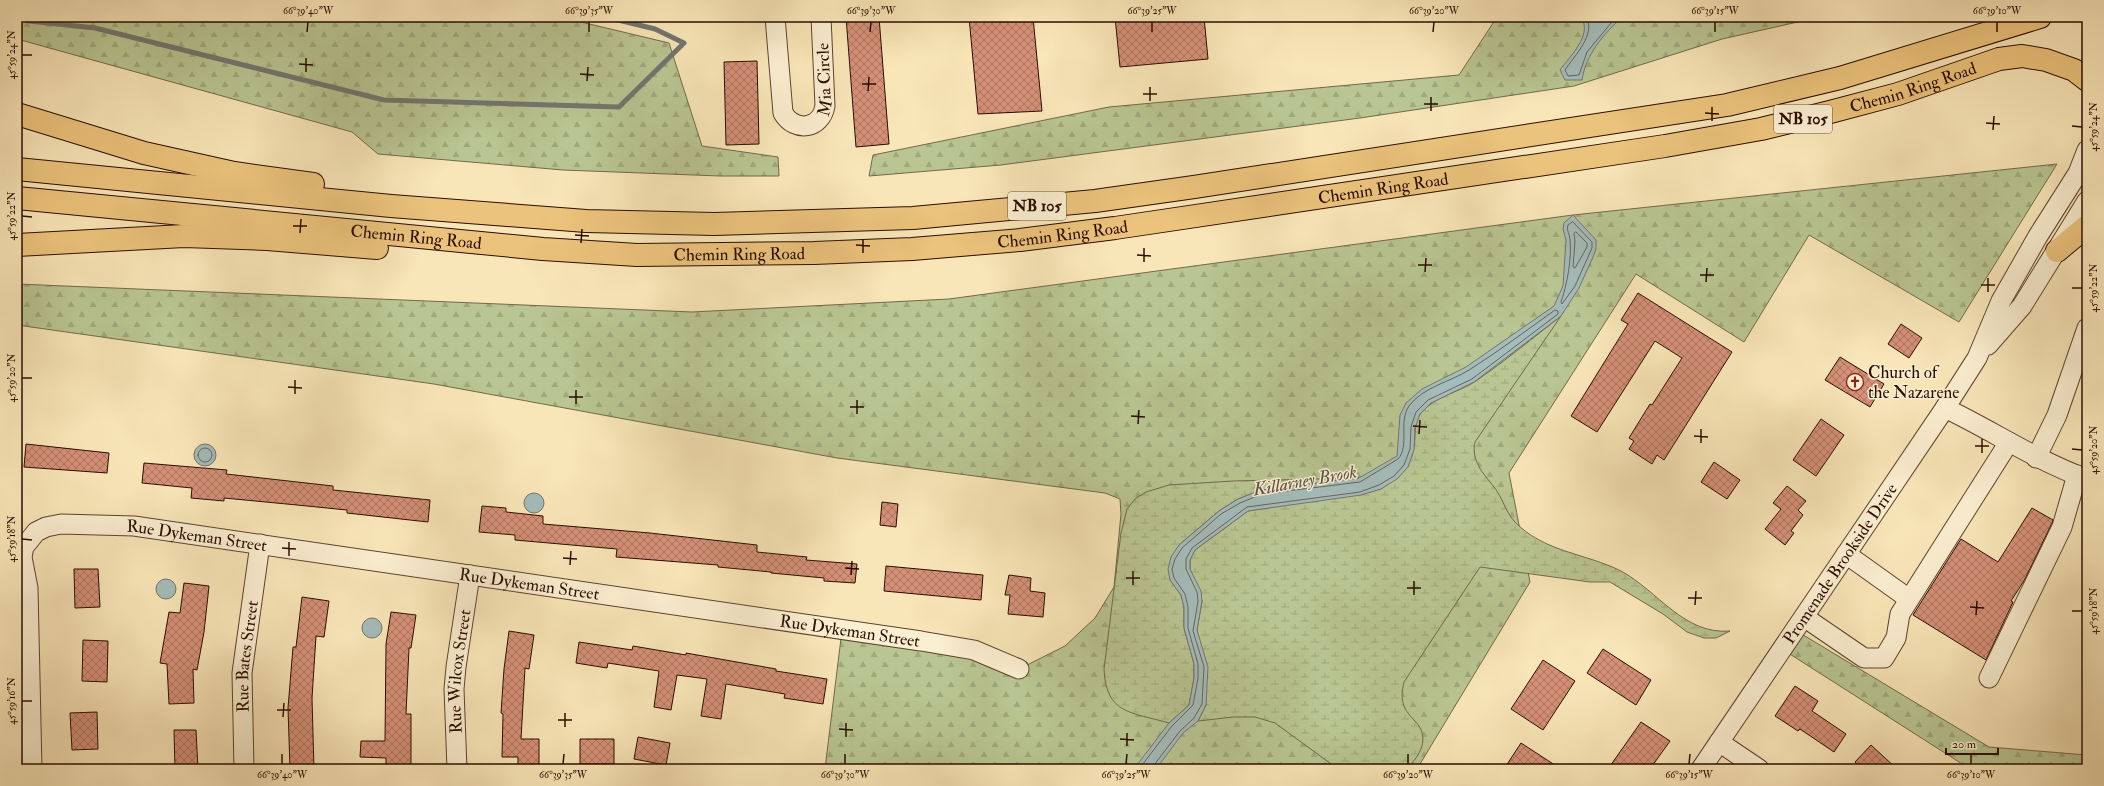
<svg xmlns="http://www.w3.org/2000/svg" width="2104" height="786" font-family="'IM FELL Double Pica',serif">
<defs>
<pattern id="forest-firs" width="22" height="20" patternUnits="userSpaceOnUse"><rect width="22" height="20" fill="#b9c693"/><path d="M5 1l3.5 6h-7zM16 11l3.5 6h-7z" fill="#9fa97d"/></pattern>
<pattern id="wetland-marsh" width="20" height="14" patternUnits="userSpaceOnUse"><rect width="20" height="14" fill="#b9c693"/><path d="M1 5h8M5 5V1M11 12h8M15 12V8" fill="none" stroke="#9fa97d"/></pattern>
<pattern id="building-cross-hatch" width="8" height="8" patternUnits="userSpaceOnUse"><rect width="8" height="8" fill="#d59078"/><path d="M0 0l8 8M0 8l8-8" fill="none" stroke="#ad7460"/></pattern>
</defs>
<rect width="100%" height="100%" fill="#f9e6b8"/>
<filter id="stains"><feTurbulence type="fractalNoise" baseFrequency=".005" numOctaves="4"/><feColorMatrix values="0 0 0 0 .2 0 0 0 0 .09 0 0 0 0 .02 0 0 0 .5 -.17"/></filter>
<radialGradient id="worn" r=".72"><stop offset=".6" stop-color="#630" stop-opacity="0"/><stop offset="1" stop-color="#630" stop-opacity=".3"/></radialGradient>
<path fill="url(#forest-firs)" stroke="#72694a" d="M17 17H560L669 43 702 146 778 157 779 176H720L563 170 378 154 352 132 17 39Z
M1497 17H1820L1722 39 1574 86 1360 118 1001 165 869 176 873 155 1109 107 1459 75Z
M2057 164 1959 322 1809 235 1744 342 1636 274 1509 473 1530 582 1417 769H825L842 630 1019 669 1065 646 1095 618 1114 587 1121 514 1120 499 1105 493 837 458 434 384 17 325V284L692 312 949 299 1573 215Z
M1795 630 1989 747 2087 755V769H1970L1782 649Z"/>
<path fill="url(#wetland-marsh)" stroke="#72694a" d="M1561 316 1475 442C1471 461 1483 473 1494 487 1502 497 1506 512 1514 521 1543 552 1585 553 1621 571 1658 591 1684 635 1730 631L1716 638H1704L1687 632 1663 614 1610 582H1590L1480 567 1404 682C1402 691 1401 698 1404 706 1407 714 1414 719 1419 726 1429 742 1418 758 1406 769H1338L1275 723 1255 717H1233L1198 721 1206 705 1197 630 1202 601 1190 569V560L1195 550 1248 511 1381 489C1404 474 1414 464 1415 436 1415 429 1416 419 1421 413 1435 396 1458 393 1476 381 1505 361 1533 338 1561 316Z
M1359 478 1261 490 1238 499 1219 511 1179 545 1170 580 1181 595 1184 607V628L1194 664V678L1189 705 1169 723C1132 712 1106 715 1104 669L1121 533 1127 509 1135 499 1146 492 1169 485 1233 481Z"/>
<path fill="#a4bcba" stroke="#737670" d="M1581 17H1622C1603 35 1586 54 1582 80H1565L1560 70C1570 56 1593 35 1581 17Z
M1573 215 1596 240V249L1593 257 1579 288 1561 316 1474 382 1431 403 1420 414 1415 428 1414 450 1408 467 1397 479 1381 489 1361 495 1248 511 1195 550 1190 560V569L1201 591 1202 601 1197 630 1208 667 1206 705 1198 721 1183 733 1156 769H1134L1169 723 1189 705 1194 678V664L1184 628V607L1181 595 1170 580 1168 569 1171 557 1179 545 1219 511 1238 499 1261 490 1359 478 1397 456 1400 415 1406 403 1422 389 1466 367 1554 306 1563 286 1566 240 1563 229 1564 223Z
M194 455a11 11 0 1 1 22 0a11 11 0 1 1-22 0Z
M524 503a10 10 0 1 1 20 0a10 10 0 1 1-20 0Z
M156 589a10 10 0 1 1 20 0a10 10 0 1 1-20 0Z
M362 628a10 10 0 1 1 20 0a10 10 0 1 1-20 0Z"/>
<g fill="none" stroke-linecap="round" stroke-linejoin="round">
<path stroke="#67645d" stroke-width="1" d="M1586 17C1597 34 1574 56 1565 70L1568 76 1579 75 1587 52 1616 17
M1573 222 1592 242V248L1575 286 1562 304 1561 302C1567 285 1572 258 1570 240 1570 234 1566 231 1568 225Z
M1576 232 1587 243V247L1575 268 1573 267 1575 241 1574 234Z
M198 455a7 7 0 1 1 14 0a7 7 0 1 1-14 0Z
M1139 769 1172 726 1193 705 1198 678V664L1188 628V607L1185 594 1174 578 1172 569 1175 559 1182 548 1221 514 1240 503 1262 494 1360 482 1398 459C1410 446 1398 422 1409 406 1423 387 1450 382 1469 370 1499 351 1527 330 1555 310L1558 311V314L1472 379 1428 400 1416 412 1411 427 1410 449 1404 465 1394 476 1379 485 1360 492 1247 507 1192 548 1186 559V569L1197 592 1198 601 1193 631 1204 667 1202 704 1194 718 1180 731 1154 765 1153 769"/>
<path stroke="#737670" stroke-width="5" d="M17 17 29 21 95 28 384 100 619 107 684 43 655 29 606 17"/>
</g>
<path fill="url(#building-cross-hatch)" stroke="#2a0c00" d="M846 17H879L889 144 856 147Z
M969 17H1033L1042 111 978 114Z
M1115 17H1204L1208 59 1120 67Z
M757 61 759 144 726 145 724 62Z
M1638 293 1732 352 1664 460 1657 455 1652 464 1629 449 1634 441 1629 438 1650 404 1652 405 1682 358 1655 341 1597 432 1571 416 1628 324 1621 320Z
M1901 324 1922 338 1909 358 1888 344Z
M1840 357 1884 384 1870 407 1825 380Z
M1821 419 1844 435 1816 476 1793 460Z
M26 444 109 453 107 473 24 467Z
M1714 462 1740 480 1727 499 1701 482Z
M144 463 227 470 226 474 333 486V490L430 500 428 522 347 513V510L297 505 224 498V501L191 498 192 488 142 483Z
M1787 486 1806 501 1798 510 1803 515 1791 531 1794 533 1785 545 1765 529 1781 509 1773 503Z
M882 502 898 504 896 527 880 525Z
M482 506 506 508V512L543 516V524L650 533 757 545V552L807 557 806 560 857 564 855 583 824 581V578L771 573V572L718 567V565L616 557 617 549 515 540V535L479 532Z
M2032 508 2053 520 2052 523 2025 579 2011 601 2013 602 1986 660 1913 615 1961 539 1998 562Z
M886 566 983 575 981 600 884 591Z
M74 569H98L100 607 75 608Z
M1009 575 1031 578 1030 591 1045 593 1043 617 1008 614 1010 595H1005Z
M184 583 209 586 204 632 197 670 193 669 194 703 169 704 167 664 160 663 169 612 180 613Z
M302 597 329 601 324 637 316 636 312 698 314 769H290L288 708 293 647H296Z
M391 612 416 615 411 648H409L406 714H411V769H386V758L360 757 361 741H385L386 644Z
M509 631 534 635 529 669 525 668 521 739H539V768H518V757H502L503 714 501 713 504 669Z
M83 640 108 641 107 682 82 681Z
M579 642 632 650 633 646 686 655V653L776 669V671L827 679 823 704 784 698 785 694 726 684 721 719 701 716 707 679 677 675 671 710 654 707 659 671 608 663 607 668 576 663Z
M1603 649 1651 680 1636 705 1587 673Z
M1543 660 1575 681 1543 730 1511 709Z
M1795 686 1818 701 1812 711 1846 734 1834 752 1800 729 1798 731 1775 716Z
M97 712 98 749 72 750 70 713Z
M1641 722 1670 741 1650 769H1608Z
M174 730H196L198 769H175Z
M638 737 670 743 666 765 634 759Z
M580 739H614V764H580Z
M1521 743 1561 769H1504Z
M1871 745 1897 769H1862L1855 762Z"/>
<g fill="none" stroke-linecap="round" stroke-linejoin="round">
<g stroke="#5e422e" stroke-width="21">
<g id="minor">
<path id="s1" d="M775 17 783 113C795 133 821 129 825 106L821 17"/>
<path d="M1988 345 2022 306 2087 201"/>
<path d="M1945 408C1993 431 2037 461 2087 479"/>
<path d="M2036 458 2057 415 2087 328"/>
<path d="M1846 554 1909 599"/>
<path d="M1804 617 1864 658H1884L1896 638 1900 614 2009 442"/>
<path d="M1989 678 2062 527 2077 475"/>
<path d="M1719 742 1759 769"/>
<path id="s2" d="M32 769 28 588 22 557 24 547 36 532 46 527 61 524 134 526 921 641 974 650 1019 669"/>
<path id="s3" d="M244 769 242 673 260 544"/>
<path id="s4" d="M457 769 454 689 456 667 470 575"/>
<path id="s5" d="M1701 769 1945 408 1977 358 2001 301 2038 236 2078 173 2087 150"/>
</g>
</g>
<g stroke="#2a0c00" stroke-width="24">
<g id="highway">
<path d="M17 114 144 153 234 173 313 184"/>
<path d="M17 169 391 206 586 221 714 224 913 218 1095 201 1194 187 1727 105 1840 78 2040 17"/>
<path id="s6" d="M17 198 543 249 637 255 814 253 912 249 1020 240 1115 228 1665 146 1761 129 1830 112 1898 94 1999 59 2022 56 2046 60 2074 70 2087 80"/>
<path d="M17 245 184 236 267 239 377 248"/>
<path d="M2057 251 2087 226"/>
</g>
</g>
<use href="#minor" stroke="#fbefd1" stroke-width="19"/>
<use href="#highway" stroke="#ecc37c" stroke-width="22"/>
</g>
<path fill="none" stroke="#2a0c00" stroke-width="1.5" d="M307 32 308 22M589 32V22M870 32 871 22M1152 32V22M1433 32 1434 22M1715 32V22M1997 32V22M22 55H32M299 64 313 65M306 72V58M580 74 594 75M587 81 588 67M862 84H876M868 91 869 77M1143 94H1157M1150 101V87M1424 104H1438M1431 111V97M1705 113 1719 114M1712 121V107M1986 123 2000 124M2072 126 2082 127M1993 130 1994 116M22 216 32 217M293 226H307M300 233 301 219M575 235 589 236M581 243 582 229M856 245 870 246M863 253V239M1137 255 1151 256M1144 262V248M1418 265H1432M1425 272 1426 258M1700 275H1714M1706 282 1707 268M1981 285H1995M2072 288H2082M1988 292V278M22 378H32M288 387 302 388M295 394V380M569 397H583M576 404V390M850 407H864M857 414V400M1131 416 1145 417M1138 424 1139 410M1413 426 1427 427M1419 434 1420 420M1694 436 1708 437M1701 443V429M1975 446H1989M2072 449 2082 450M1982 453V439M22 539 32 540M282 548 296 549M289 556V542M563 558 577 559M570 565 571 551M845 568 859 569M851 575 852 561M1126 578H1140M1133 585V571M1407 588H1421M1414 595V581M1688 598H1702M1695 605 1696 591M1970 607 1984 608M2072 611H2082M1976 615 1977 601M22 701H32M277 710H291M283 717 284 703M558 720H572M565 727V713M839 729 853 730M846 737V723M1120 739 1134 740M1127 746V733M282 764V754M563 764 564 754M845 764V754M1126 764 1127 754M1408 764V754M1689 764 1690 754M1971 764V754"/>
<defs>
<g id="church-ring" transform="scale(0.9)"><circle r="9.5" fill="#fbefd1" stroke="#8f2418" stroke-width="1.5"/><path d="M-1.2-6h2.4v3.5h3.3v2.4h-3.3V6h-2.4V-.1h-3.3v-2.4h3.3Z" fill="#8f2418"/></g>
</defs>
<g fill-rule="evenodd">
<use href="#church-ring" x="1855" y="382"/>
</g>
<g text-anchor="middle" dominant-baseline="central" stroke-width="3" stroke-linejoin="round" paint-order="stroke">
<g fill="#fbefd1" stroke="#69503f" stroke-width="1">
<rect x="1774" y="105" width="58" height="28" rx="3"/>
<rect x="1008" y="192" width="58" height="28" rx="3"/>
</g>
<g font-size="16" font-weight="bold" fill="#2a0c00">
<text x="1803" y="119">NB 105</text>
<text x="1037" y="206">NB 105</text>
</g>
<g font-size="17" fill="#2a0c00" stroke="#fbefd1">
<text stroke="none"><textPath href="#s1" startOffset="180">Mia Circle</textPath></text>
<text stroke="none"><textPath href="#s6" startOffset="1913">Chemin Ring Road</textPath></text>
<text stroke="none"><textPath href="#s6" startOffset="1373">Chemin Ring Road</textPath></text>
<text stroke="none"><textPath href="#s6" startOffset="1049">Chemin Ring Road</textPath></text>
<text stroke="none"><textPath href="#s6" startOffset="401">Chemin Ring Road</textPath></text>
<text stroke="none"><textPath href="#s6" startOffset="725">Chemin Ring Road</textPath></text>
<text stroke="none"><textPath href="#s2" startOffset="405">Rue Dykeman Street</textPath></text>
<text stroke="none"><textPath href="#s5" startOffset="248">Promenade Brookside Drive</textPath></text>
<text stroke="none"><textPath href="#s2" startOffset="741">Rue Dykeman Street</textPath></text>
<text stroke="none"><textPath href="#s2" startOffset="1065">Rue Dykeman Street</textPath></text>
<text stroke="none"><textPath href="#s3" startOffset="113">Rue Bates Street</textPath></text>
<text stroke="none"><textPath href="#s4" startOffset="98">Rue Wilcox Street</textPath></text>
</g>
<g font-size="17" fill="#2a0c00" stroke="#fbefd1" text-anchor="start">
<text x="1868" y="372">Church of<tspan x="1868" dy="20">the Nazarene</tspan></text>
</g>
<g font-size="18" font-style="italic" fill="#5b524a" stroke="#fbefd1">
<text transform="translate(1305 481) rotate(-10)">Killarney Brook</text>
</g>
</g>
<rect width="2104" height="786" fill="none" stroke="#f9e6b8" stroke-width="44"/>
<path d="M1946 748v6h52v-6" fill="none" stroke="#2a0c00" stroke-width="2"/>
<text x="1952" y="748" font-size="12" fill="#2a0c00" stroke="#fbefd1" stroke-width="3" paint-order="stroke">20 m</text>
<rect x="22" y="22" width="2060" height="742" fill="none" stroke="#2a0c00" stroke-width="1.5"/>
<g font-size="10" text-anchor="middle" fill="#2a0c00">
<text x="308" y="14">66°39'40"W</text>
<text x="589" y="14">66°39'35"W</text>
<text x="871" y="14">66°39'30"W</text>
<text x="1152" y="14">66°39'25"W</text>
<text x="1434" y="14">66°39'20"W</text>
<text x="1715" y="14">66°39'15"W</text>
<text x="1997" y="14">66°39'10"W</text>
<text transform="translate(11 55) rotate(-90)" y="4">45°59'24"N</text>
<text transform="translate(2093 127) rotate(-90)" y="4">45°59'24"N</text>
<text transform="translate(11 216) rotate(-90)" y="4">45°59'22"N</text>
<text transform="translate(2093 288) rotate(-90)" y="4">45°59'22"N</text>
<text transform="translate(11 378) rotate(-90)" y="4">45°59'20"N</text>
<text transform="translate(2093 450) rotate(-90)" y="4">45°59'20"N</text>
<text transform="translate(11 539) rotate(-90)" y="4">45°59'18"N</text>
<text transform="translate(2093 611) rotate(-90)" y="4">45°59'18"N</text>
<text transform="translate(11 701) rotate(-90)" y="4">45°59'16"N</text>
<text x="282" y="778">66°39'40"W</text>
<text x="563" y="778">66°39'35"W</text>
<text x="845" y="778">66°39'30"W</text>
<text x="1126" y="778">66°39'25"W</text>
<text x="1408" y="778">66°39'20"W</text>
<text x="1689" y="778">66°39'15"W</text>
<text x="1971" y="778">66°39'10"W</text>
</g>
<rect width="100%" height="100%" filter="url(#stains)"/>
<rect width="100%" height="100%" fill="url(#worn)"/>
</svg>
